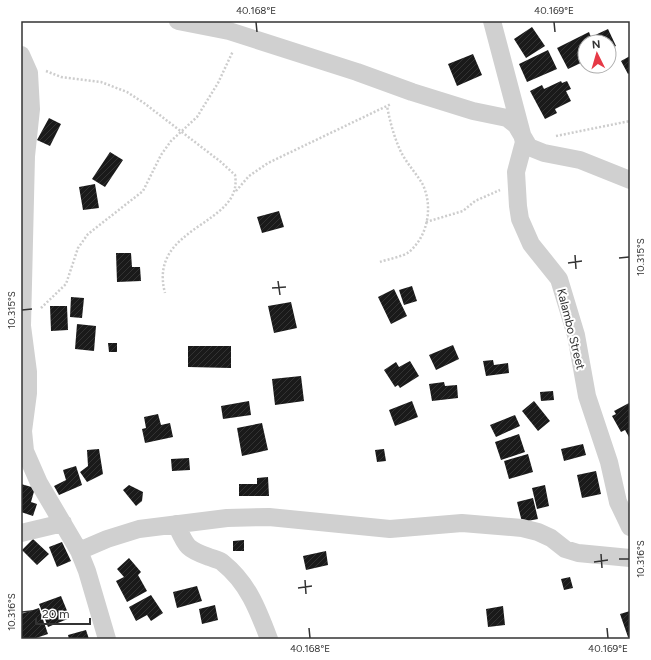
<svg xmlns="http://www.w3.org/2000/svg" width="651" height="660" font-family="Figtree,sans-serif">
<defs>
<pattern id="building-hatch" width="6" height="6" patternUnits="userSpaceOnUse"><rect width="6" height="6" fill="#1a1a1a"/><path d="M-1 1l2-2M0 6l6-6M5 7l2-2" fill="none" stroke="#333"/></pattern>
</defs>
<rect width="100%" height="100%" fill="#fff"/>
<path fill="url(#building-hatch)" d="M532 27 545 46 526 58 514 39Z
M608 29 616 46 609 49V42H585V61L568 69 557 48 589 32 591 37Z
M548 50 557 69 527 82 519 64Z
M473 54 482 75 457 86 448 64Z
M630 56V73L628 74 621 61Z
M561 81 562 83 567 81 571 89 566 91 571 101 555 109 557 113 545 119 530 91 542 85 544 89Z
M49 118 61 124 50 146 37 140Z
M110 152 123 160 105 187 92 179Z
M95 184 99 208 83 210 79 187Z
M279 211 284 227 262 233 257 217Z
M116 253H131L132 267H140L141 281 117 282Z
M412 286 417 301 404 305 399 290Z
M394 289 407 316 391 324 378 297Z
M71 297 84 298 82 318 70 317Z
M291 302 297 328 274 333 268 306Z
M50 306H67L68 330 51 331Z
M77 324 96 326 94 351 75 349Z
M108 343H117V352H109Z
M453 345 459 359 436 370 429 355Z
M188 346H231V368L188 367Z
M493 360 494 365 508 363 509 373 486 376 483 361Z
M410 361 419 376 400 388 398 385 395 387 384 370 396 362 399 367Z
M301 376 304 401 275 405 272 379Z
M444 382 445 386 457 385 458 398 432 401 429 384Z
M553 391 554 400 541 401 540 392Z
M249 401 251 415 223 419 221 406Z
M412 401 418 417 395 426 389 410Z
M534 401 550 421 538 431 522 411Z
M629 403 630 437H629L625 430 621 432 612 416 616 414 614 411Z
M158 414 161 425 170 423 173 437 145 443 142 429 146 428 144 417Z
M515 415 520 426 496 437 490 425Z
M262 423 268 450 242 456 237 428Z
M519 434 525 452 501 460 495 442Z
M583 444 586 455 564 461 561 449Z
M99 449 103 474 87 482 80 472 88 466 87 450Z
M384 449 386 461 377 462 375 450Z
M528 454 533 472 509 479 504 461Z
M189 458 190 470 172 471 171 459Z
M76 466 82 485 59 495 54 486 66 480 63 470Z
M596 471 601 494 582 498 577 475Z
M268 477 269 496H239V484H257V478Z
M21 484 35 488 31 502 37 504 33 516 21 512Z
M129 485 143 492 142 501 136 506 123 490Z
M545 485 549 506 537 509 532 488Z
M533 498 538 519 522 522 517 502Z
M33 539 49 554 37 565 22 550Z
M244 540V551H233V541Z
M62 542 71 561 57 567 49 547Z
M326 551 328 565 306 570 303 556Z
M129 558 141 572 138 575 147 591 127 602 116 581 124 577 117 569Z
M570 577 573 588 564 590 561 579Z
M197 586 202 601 177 608 173 592Z
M151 595 163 613 151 621 147 615 136 621 129 607Z
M61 596 70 618 48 627 39 604Z
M215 605 218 620 202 624 199 609Z
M503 606 505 625 488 627 486 609Z
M39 608 48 634 33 639H21V614Z
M630 611V637H628L620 614Z
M86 630 89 639H69L68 635Z"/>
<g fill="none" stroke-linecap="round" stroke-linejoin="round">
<path stroke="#cdcdcd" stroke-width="2.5" stroke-dasharray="2 2" stroke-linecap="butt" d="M46 71 61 77 101 82 127 92 144 103 221 162 235 175C244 226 147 225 165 293
M556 136 630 121
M236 191 249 176 268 163 391 104
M426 222 463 211 475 201 500 190
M380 262C388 259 402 257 409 252 428 236 433 207 423 185 417 174 407 164 401 152 394 137 390 122 387 106
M41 308 66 284 78 248 88 234 143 191 161 155 171 141 197 117 218 83 233 51"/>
<path stroke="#d0d0d0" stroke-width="18" d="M178 21 229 31 357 72 412 92 473 111 507 118 516 125 529 147 544 153 580 160 630 180
M492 21 524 142 516 172 518 206 520 219 531 244 559 279 576 335 587 396 609 462 618 502 630 527
M21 55 29 73 31 109 26 156 22 326 28 372V393L23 431 25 451 39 483 79 551 87 571 107 639
M176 524C186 546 186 549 209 557 214 559 220 560 223 563 248 583 258 610 269 639
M21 533 63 523
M79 551 107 539 139 529 227 518 269 517 390 529 462 523 522 528 538 532 551 538 565 549 578 553 630 558"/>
</g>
<path fill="none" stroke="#333" stroke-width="1.5" d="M256 22 257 32M554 22 555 32M575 255 576 269M619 258 629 257M568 263 582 261M278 281 280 295M272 288 286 287M22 310 32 309M601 554 602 568M619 559H629M594 562 608 560M305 580 306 594M298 588 312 586M22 612 32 611M309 628 310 638M607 628 608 638"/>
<g text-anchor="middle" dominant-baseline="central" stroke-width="4" stroke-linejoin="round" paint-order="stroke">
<g font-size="12" fill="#333" stroke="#fff">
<text transform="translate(571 329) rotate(76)">Kalambo Street</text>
</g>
</g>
<rect width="651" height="660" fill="none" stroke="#ffffff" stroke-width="44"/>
<g transform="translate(597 54) rotate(355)"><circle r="19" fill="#ffffff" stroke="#adadad"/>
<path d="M0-3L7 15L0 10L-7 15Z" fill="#e63946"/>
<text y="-6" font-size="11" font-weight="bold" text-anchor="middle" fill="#333333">N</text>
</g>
<path d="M36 618v6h54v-6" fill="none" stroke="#333333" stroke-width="2"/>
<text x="42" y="618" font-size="12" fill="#333333" stroke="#ffffff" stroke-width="3" paint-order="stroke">20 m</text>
<rect x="22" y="22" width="607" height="616" fill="none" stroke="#333" stroke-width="1.5"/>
<g font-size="10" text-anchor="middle" fill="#333">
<text x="256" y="14">40.168°E</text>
<text x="554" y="14">40.169°E</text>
<text transform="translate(640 257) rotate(-90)" y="4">10.315°S</text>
<text transform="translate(11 310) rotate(-90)" y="4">10.315°S</text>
<text transform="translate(640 559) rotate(-90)" y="4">10.316°S</text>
<text transform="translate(11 612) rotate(-90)" y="4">10.316°S</text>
<text x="310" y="652">40.168°E</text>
<text x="608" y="652">40.169°E</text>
</g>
</svg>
